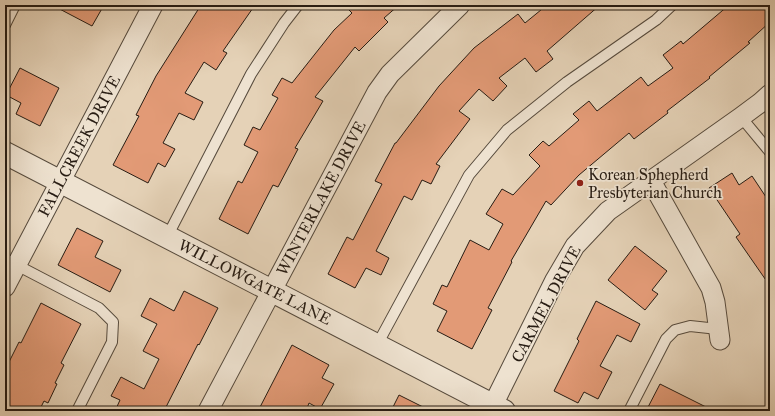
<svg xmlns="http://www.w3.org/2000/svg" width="775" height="416" font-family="'IM FELL Great Primer',serif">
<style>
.building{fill:#e29a76;stroke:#271c13}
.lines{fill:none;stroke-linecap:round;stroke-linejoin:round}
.service-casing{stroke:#564a3c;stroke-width:12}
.minor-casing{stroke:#564a3c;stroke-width:21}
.tertiary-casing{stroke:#564a3c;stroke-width:24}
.service{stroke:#eee2d0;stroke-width:10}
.minor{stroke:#eee2d0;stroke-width:19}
.tertiary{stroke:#eee2d0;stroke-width:22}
.poi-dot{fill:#8f2418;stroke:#eee2d0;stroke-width:1.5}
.labels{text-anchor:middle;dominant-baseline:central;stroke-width:3.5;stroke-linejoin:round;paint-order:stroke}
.street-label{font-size:16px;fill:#271c13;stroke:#eee2d0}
.poi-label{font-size:16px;fill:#271c13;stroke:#eee2d0;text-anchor:start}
</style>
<rect width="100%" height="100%" fill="#e5d2b7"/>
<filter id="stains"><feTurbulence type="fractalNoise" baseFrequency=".005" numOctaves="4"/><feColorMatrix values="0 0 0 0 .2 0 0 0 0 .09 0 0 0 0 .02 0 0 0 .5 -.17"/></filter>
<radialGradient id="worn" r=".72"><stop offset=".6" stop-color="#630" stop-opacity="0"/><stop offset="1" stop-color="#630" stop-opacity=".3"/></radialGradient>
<path class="building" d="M 52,5 L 104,5 L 92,26 Z
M 201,5 L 255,5 L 223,51 L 227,53 L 216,70 L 204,62 L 185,93 L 203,102 L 194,120 L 179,113 L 163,143 L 175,149 L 165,167 L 158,163 L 148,183 L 113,165 L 139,116 L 136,115 L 156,76 Z
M 344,5 L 399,5 L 384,18 L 388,22 L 359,51 L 355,47 L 315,97 L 323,101 L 295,148 L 298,149 L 278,187 L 273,185 L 248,234 L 219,219 L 238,181 L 242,183 L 258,152 L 244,145 L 253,127 L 260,130 L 278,98 L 272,95 L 282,78 L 292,83 L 334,30 L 352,13 Z
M 547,5 L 600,5 L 547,51 L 553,59 L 536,72 L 525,58 L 499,78 L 507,86 L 493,101 L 479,89 L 459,111 L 470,119 L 436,164 L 440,166 L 431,184 L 422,180 L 412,200 L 404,196 L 376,251 L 389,258 L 381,275 L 366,268 L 355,288 L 328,274 L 347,237 L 353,240 L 382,184 L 375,181 L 395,143 L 396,143 L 439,86 L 474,48 L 518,14 L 525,23 Z
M 729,5 L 770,5 L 770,22 L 748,42 L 750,43 L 709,77 L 710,78 L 667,111 L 668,113 L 634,139 L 629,133 L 579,175 L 551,205 L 546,201 L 511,261 L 512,262 L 488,308 L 492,310 L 472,349 L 437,331 L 447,311 L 433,304 L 442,285 L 447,287 L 470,240 L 489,250 L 503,224 L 486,214 L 502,189 L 513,195 L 540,166 L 529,155 L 543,141 L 549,146 L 579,120 L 573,114 L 589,101 L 597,111 L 641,77 L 648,86 L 673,68 L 663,55 L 681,41 L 683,44 Z
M 20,68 L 59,88 L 40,126 L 16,114 L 21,103 L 6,95 Z
M 732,173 L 739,185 L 752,176 L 770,203 L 770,286 L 736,237 L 740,234 L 709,188 Z
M 77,228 L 103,241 L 95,257 L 121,270 L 110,292 L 58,265 Z
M 635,246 L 667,271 L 652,290 L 658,294 L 645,310 L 608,280 Z
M 184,291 L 218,308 L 199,345 L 198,344 L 164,411 L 115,411 L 120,400 L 111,396 L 121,377 L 144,389 L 159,359 L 143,351 L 157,324 L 141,316 L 150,298 L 174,311 Z
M 596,301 L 640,324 L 631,342 L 617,335 L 600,366 L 612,372 L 598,399 L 584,392 L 578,403 L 554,391 L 579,341 L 577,339 Z
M 41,303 L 81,324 L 61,363 L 64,365 L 55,383 L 57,384 L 48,403 L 44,401 L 39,411 L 5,411 L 5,370 L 19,342 L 21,343 Z
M 292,345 L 329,365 L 322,378 L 334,384 L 320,409 L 309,403 L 306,411 L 258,411 Z
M 660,384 L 714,411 L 646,411 Z
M 399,395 L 431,411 L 391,411 Z"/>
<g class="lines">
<defs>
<path id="service" d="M 5,25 L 15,5
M 741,117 L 770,152
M 167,237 L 251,74 L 284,23 L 298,5
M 5,259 L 99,308 L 113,322 L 112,342 L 77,411
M 377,345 L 469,175 L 507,130 L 567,82 L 656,20 L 672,5
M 629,411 L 666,339 L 675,330 L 690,326 L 718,329"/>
<path id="minor" d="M 651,181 L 711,288 L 715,302 L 720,340
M 5,287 L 153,5
M 208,411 L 377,92 L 390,74 L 460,5
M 490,411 L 555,280 L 575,246 L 608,211 L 741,117 L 760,103 L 770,94"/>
<path id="tertiary" d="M 5,153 L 504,411"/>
</defs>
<use href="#service" class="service-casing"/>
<use href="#minor" class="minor-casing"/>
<use href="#tertiary" class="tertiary-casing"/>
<use href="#service" class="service"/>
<use href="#minor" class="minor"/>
<use href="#tertiary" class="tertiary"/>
</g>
<circle class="poi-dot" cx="580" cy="183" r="4"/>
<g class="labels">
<g class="street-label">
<text transform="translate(79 146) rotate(-62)">FALLCREEK DRIVE</text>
<text transform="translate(321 198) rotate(-62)">WINTERLAKE DRIVE</text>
<text transform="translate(255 282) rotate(27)">WILLOWGATE LANE</text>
<text transform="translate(546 304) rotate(-62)">CARMEL DRIVE</text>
</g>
<g class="poi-label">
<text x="588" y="174">Korean Sphepherd<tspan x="588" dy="18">Presbyterian Church</tspan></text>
</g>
</g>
<rect width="775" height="416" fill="none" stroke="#e5d2b7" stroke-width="20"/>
<rect x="6" y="6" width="763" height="404" fill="none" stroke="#271c13" stroke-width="2"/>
<rect x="10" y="10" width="755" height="396" fill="none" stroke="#271c13"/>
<rect width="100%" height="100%" filter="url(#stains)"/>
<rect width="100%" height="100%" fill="url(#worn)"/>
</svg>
